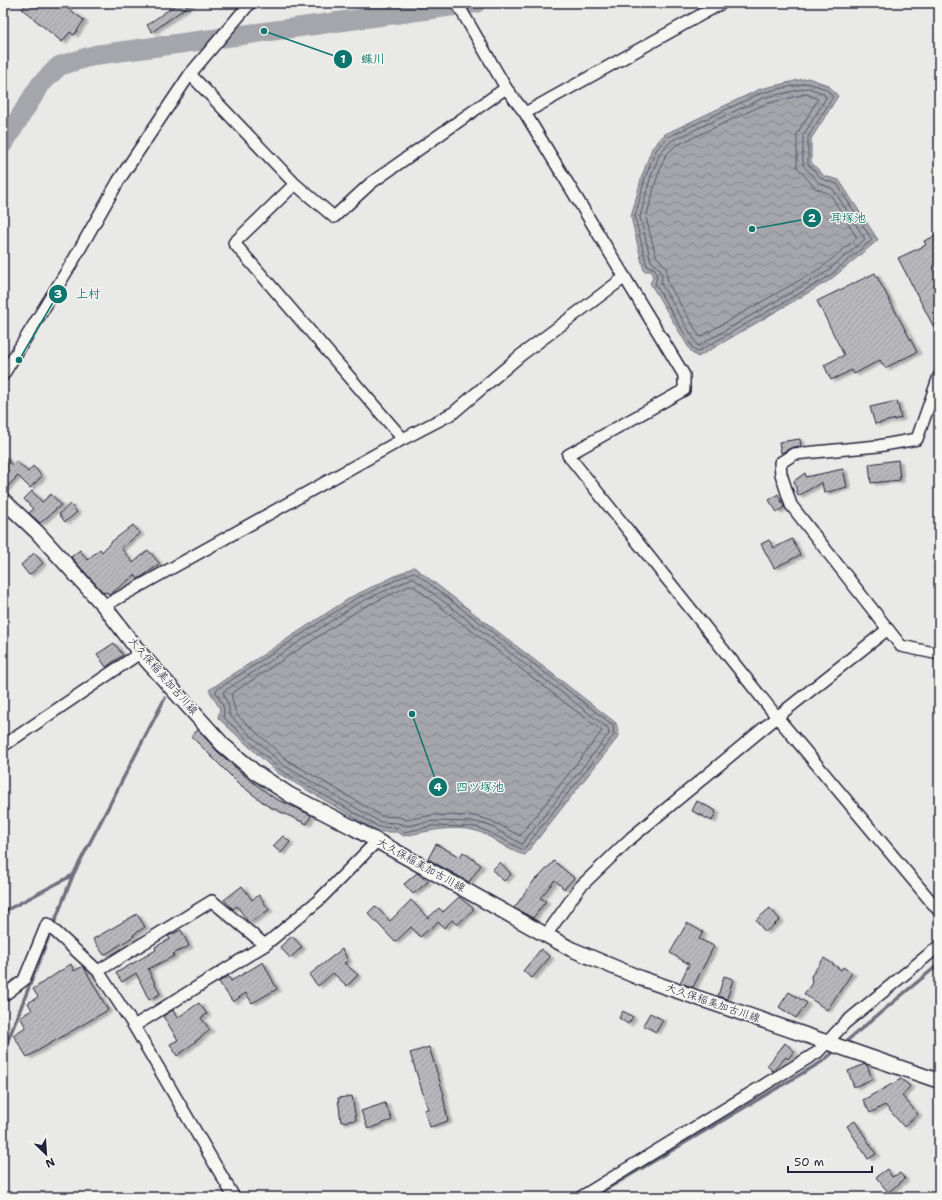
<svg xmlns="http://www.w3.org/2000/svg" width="942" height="1200" font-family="'Shantell Sans','Klee One',sans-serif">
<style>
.water{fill:url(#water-waves);stroke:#71717f}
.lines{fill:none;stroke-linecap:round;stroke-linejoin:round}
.shore{stroke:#565668;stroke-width:1}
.stream{stroke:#71717f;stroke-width:3.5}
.river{stroke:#a5a5ac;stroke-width:20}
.building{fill:url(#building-hatch);stroke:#22223b;filter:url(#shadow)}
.minor-casing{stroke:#22223b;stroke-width:14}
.major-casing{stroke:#22223b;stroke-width:17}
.minor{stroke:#f6f6f2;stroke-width:11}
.major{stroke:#f6f6f2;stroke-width:14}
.labels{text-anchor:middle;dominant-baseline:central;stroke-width:3;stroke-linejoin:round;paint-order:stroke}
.street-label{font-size:11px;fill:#22223b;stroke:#f6f6f2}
.leader{fill:none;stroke:#0f766e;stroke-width:1.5}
.callout-dot{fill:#0f766e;stroke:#f6f6f2;stroke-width:1.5}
.mark-label{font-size:12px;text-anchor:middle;font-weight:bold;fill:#fff}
.callout-label{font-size:12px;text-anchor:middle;font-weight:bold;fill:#0f766e;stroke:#f6f6f2;stroke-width:3;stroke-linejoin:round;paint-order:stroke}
</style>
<defs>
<pattern id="water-waves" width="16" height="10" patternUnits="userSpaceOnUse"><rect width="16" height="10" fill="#a5a5ac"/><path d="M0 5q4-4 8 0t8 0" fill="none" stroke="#86868d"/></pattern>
<pattern id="building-hatch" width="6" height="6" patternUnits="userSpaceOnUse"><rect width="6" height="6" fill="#b8b8bc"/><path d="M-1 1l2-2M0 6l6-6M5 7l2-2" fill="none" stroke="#9e9ea2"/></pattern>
<filter id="shadow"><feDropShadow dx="4" dy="2" stdDeviation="1" flood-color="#0004"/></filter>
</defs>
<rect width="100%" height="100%" fill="#e9e9e7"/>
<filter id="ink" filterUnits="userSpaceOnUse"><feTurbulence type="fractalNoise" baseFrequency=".025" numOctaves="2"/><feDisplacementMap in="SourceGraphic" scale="8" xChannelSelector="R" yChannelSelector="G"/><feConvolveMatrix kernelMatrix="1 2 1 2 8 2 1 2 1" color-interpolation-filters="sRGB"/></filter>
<g filter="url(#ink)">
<path class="water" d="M 808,78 L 828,85 L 838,96 L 811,139 L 811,162 L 824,176 L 839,180 L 878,240 L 830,280 L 698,357 L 692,353 L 650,283 L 653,278 L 651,271 L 644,271 L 631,217 L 642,176 L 652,148 L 665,134 L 760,89 Z
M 414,567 L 616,723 L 619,736 L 525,855 C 511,852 499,842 486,835 C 462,822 429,831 404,836 L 397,832 L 379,832 L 278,773 L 218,718 L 220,709 L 209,690 L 353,596 Z"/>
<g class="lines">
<path class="shore" d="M 808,83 L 826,89 L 833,97 L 808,137 L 808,164 L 822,179 L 837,184 L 872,240 L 828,277 L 697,352 L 694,350 L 655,284 L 657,277 L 655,269 L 647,266 L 635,217 L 645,178 L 656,150 L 668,137 L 761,93 Z
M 808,88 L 823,93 L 826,98 L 803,136 L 803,165 L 819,183 L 833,189 L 865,239 L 825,273 L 698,346 L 661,284 L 662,277 L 660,269 L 651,261 L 640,217 L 650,179 L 660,153 L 671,141 L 763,98 Z
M 807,94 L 818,99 L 797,134 L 797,167 L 815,188 L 830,194 L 857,238 L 821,268 L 700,337 L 668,283 L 666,267 L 656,256 L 646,218 L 656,181 L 665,156 L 675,146 L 765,104 Z
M 414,572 L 613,725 L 614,735 L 523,850 L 487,831 L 475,827 L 433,826 L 405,832 L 398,828 L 379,827 L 280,770 L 223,717 L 224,708 L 216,692 L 216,690 L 355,599 Z
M 413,578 L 608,728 L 609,734 L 522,844 L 490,826 L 476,822 L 433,821 L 406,826 L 398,823 L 380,822 L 283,765 L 229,715 L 229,707 L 223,692 L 357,604 Z
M 412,585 L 602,731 L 520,836 L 492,821 L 476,816 L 432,815 L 407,820 L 399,817 L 382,816 L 287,760 L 236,714 L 231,694 L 360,609 Z"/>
<path class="stream" d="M 3,8 L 9,3
M 3,912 L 73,875
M 843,1044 L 939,964
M 3,1053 L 73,875 L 165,698
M 593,1197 L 823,1061 L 837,1049"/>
<path class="river" d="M 3,144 L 40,85 L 59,66 L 95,55 L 476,3"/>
</g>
<path class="building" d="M 28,3 L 60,3 L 84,20 L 74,35 L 70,32 L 62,42 L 22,9 Z
M 178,3 L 192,3 L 152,32 L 147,25 Z
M 935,236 L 939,244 L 939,337 L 898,258 L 926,245 L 924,241 Z
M 875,273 L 917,352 L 885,368 L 880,360 L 854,374 L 852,370 L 831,380 L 824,365 L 844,355 L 817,301 Z
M 897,401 L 901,418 L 875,424 L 870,407 Z
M 800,439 L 801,446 L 793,447 L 781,453 L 779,442 Z
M 3,455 L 12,465 L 16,461 L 28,472 L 33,466 L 42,476 L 30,488 L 18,476 L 3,491 Z
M 898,460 L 900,480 L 871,483 L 869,464 Z
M 843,469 L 847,487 L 824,493 L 822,482 L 798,496 L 794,481 L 805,473 L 806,477 Z
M 32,491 L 42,502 L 51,494 L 61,505 L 40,523 L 29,513 L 33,509 L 24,499 Z
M 778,494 L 784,507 L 777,512 L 769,500 Z
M 70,504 L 77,512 L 65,522 L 59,514 Z
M 133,525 L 140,533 L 121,548 L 133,563 L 148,550 L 160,564 L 138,579 L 135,575 L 109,595 L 107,592 L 104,593 L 71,557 L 80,550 L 87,560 L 100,549 L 102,552 L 110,543 Z
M 792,539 L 800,555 L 774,568 L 761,544 L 769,540 L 774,548 Z
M 34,553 L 43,563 L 29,575 L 21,565 Z
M 114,643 L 123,655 L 106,667 L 97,654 Z
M 198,730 L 217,751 L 245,776 L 274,798 L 311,815 L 307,824 L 268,806 L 238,783 L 191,736 Z
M 697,801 L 716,811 L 712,821 L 692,811 Z
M 283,836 L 290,842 L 281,853 L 273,846 Z
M 436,844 L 460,857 L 463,852 L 481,865 L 469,882 L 428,859 Z
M 554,861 L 574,878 L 564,889 L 555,880 L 540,898 L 546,901 L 533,918 L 514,908 L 536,878 L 537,879 Z
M 500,862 L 511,874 L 504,881 L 492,870 Z
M 417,873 L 428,882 L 413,894 L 404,884 Z
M 242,886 L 252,900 L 259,895 L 269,910 L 249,923 L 237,906 L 233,909 L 224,900 Z
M 459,897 L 474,909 L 457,925 L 452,920 L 444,928 L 438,922 L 420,937 L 411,927 L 395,942 L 368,913 L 375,906 L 390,921 L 411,900 L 428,918 L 439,908 L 443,912 Z
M 770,908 L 780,920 L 765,932 L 756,920 Z
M 137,914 L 145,927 L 133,935 L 134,936 L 104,955 L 93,939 Z
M 687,923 L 703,932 L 699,939 L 714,946 L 693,987 L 680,983 L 689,964 L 670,953 Z
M 181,930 L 189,946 L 173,954 L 174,956 L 148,969 L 160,994 L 149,1000 L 136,973 L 122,982 L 116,973 L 156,950 L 155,947 L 170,939 L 168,936 Z
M 292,936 L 302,947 L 290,958 L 280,947 Z
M 342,949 L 348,961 L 344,963 L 358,975 L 347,986 L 333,973 L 318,986 L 309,975 Z
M 541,949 L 550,957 L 532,978 L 523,971 Z
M 824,958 L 841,970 L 843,967 L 852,973 L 827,1010 L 804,994 L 812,983 L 811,976 Z
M 263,962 L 277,989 L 252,1003 L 246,993 L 233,1002 L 219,982 L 228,976 L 231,981 Z
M 71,964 L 74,971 L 83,966 L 108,1010 L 27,1057 L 13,1035 L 26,1027 L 20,1017 L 32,1010 L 28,1003 L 38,997 L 33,989 Z
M 724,976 L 733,979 L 727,999 L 718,996 Z
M 789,992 L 807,1003 L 796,1018 L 779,1007 Z
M 199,1003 L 207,1014 L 201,1018 L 210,1030 L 177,1056 L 170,1044 L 178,1040 L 163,1016 L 173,1010 L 177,1018 Z
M 623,1011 L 633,1017 L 628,1024 L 619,1018 Z
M 650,1013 L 663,1020 L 656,1032 L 643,1025 Z
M 785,1043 L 794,1051 L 788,1059 L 786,1057 L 773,1071 L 767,1066 Z
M 429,1047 L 444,1095 L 443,1096 L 448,1121 L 430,1127 L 424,1110 L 428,1109 L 410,1053 Z
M 865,1064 L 867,1065 L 872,1079 L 854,1087 L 848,1071 Z
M 901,1079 L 910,1086 L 902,1096 L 918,1114 L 904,1127 L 885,1105 L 870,1113 L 863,1100 Z
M 352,1096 L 356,1120 L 341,1122 L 338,1098 Z
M 385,1103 L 392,1120 L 368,1129 L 361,1111 Z
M 855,1121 L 876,1154 L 868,1159 L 847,1126 Z
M 887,1169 L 892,1177 L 900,1173 L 905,1179 L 888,1192 L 876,1177 Z"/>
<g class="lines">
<defs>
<path id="minor" d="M 457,3 L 506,88 L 525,113 L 684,375 L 684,390 L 568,455 L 777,717 L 939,911
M 190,74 L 295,184 L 334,217 L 371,183 L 506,88
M 525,113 L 722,3
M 295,184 L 234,243 L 403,439
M 3,375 L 73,261 L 119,180 L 190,74 L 250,3
M 939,376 L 917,439 L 878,446 L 794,454 L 780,463 L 781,474 L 791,505 L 901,646 L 939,654
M 104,606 L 403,439 L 453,413 L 521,355 L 625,277
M 3,746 L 140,653
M 546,935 L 580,887 L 631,838 L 777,717 L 888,629
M 98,971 L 212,901 L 265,945
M 3,996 L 24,980 L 47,924 L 98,971 L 134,1026 L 234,1197
M 134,1026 L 265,945 L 319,900 L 377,841
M 581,1197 L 818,1052 L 845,1023 L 939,946"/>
<path id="major" d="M 3,500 L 37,532 L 104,606 L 140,653 L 223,745 L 255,772 L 290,795 L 352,827 L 571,949 L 640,978 L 939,1081"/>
</defs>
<use href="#minor" class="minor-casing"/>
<use href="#major" class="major-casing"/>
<use href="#minor" class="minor"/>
<use href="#major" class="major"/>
</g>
</g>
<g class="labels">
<g class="street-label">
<text transform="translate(163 676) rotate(49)">大久保稲美加古川線</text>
<text transform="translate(421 865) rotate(29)">大久保稲美加古川線</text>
<text transform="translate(713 1003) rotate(19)">大久保稲美加古川線</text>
</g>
</g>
<path class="leader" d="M264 31L343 59M752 229L812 218M19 360L58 294M412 714L438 787"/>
<g class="callout-dot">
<circle cx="264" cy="31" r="4"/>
<circle cx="752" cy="229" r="4"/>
<circle cx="19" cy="360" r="4"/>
<circle cx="412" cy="714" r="4"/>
<circle cx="343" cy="59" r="10"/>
<circle cx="812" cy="218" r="10"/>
<circle cx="58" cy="294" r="10"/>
<circle cx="438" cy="787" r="10"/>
</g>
<g class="mark-label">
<text x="343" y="63">1</text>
<text x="812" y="222">2</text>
<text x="58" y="298">3</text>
<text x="438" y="791">4</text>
</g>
<g class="callout-label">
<text x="373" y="63">蝶川</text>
<text x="848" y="222">耳塚池</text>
<text x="88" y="298">上村</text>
<text x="480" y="791">四ツ塚池</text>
</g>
<rect width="942" height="1200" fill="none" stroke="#f6f6f2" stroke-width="16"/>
<rect x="8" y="8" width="926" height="1184" fill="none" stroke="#22223b" stroke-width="1.5" filter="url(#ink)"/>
<g transform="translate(46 1154) rotate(155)" stroke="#f6f6f2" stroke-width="3" paint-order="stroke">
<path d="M0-3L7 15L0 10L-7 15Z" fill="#22223b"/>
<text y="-6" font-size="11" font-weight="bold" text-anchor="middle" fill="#22223b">N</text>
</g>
<path d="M788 1166v6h84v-6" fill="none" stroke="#22223b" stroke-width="2"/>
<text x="794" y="1166" font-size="12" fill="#22223b" stroke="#f6f6f2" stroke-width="3" paint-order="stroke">50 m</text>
</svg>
